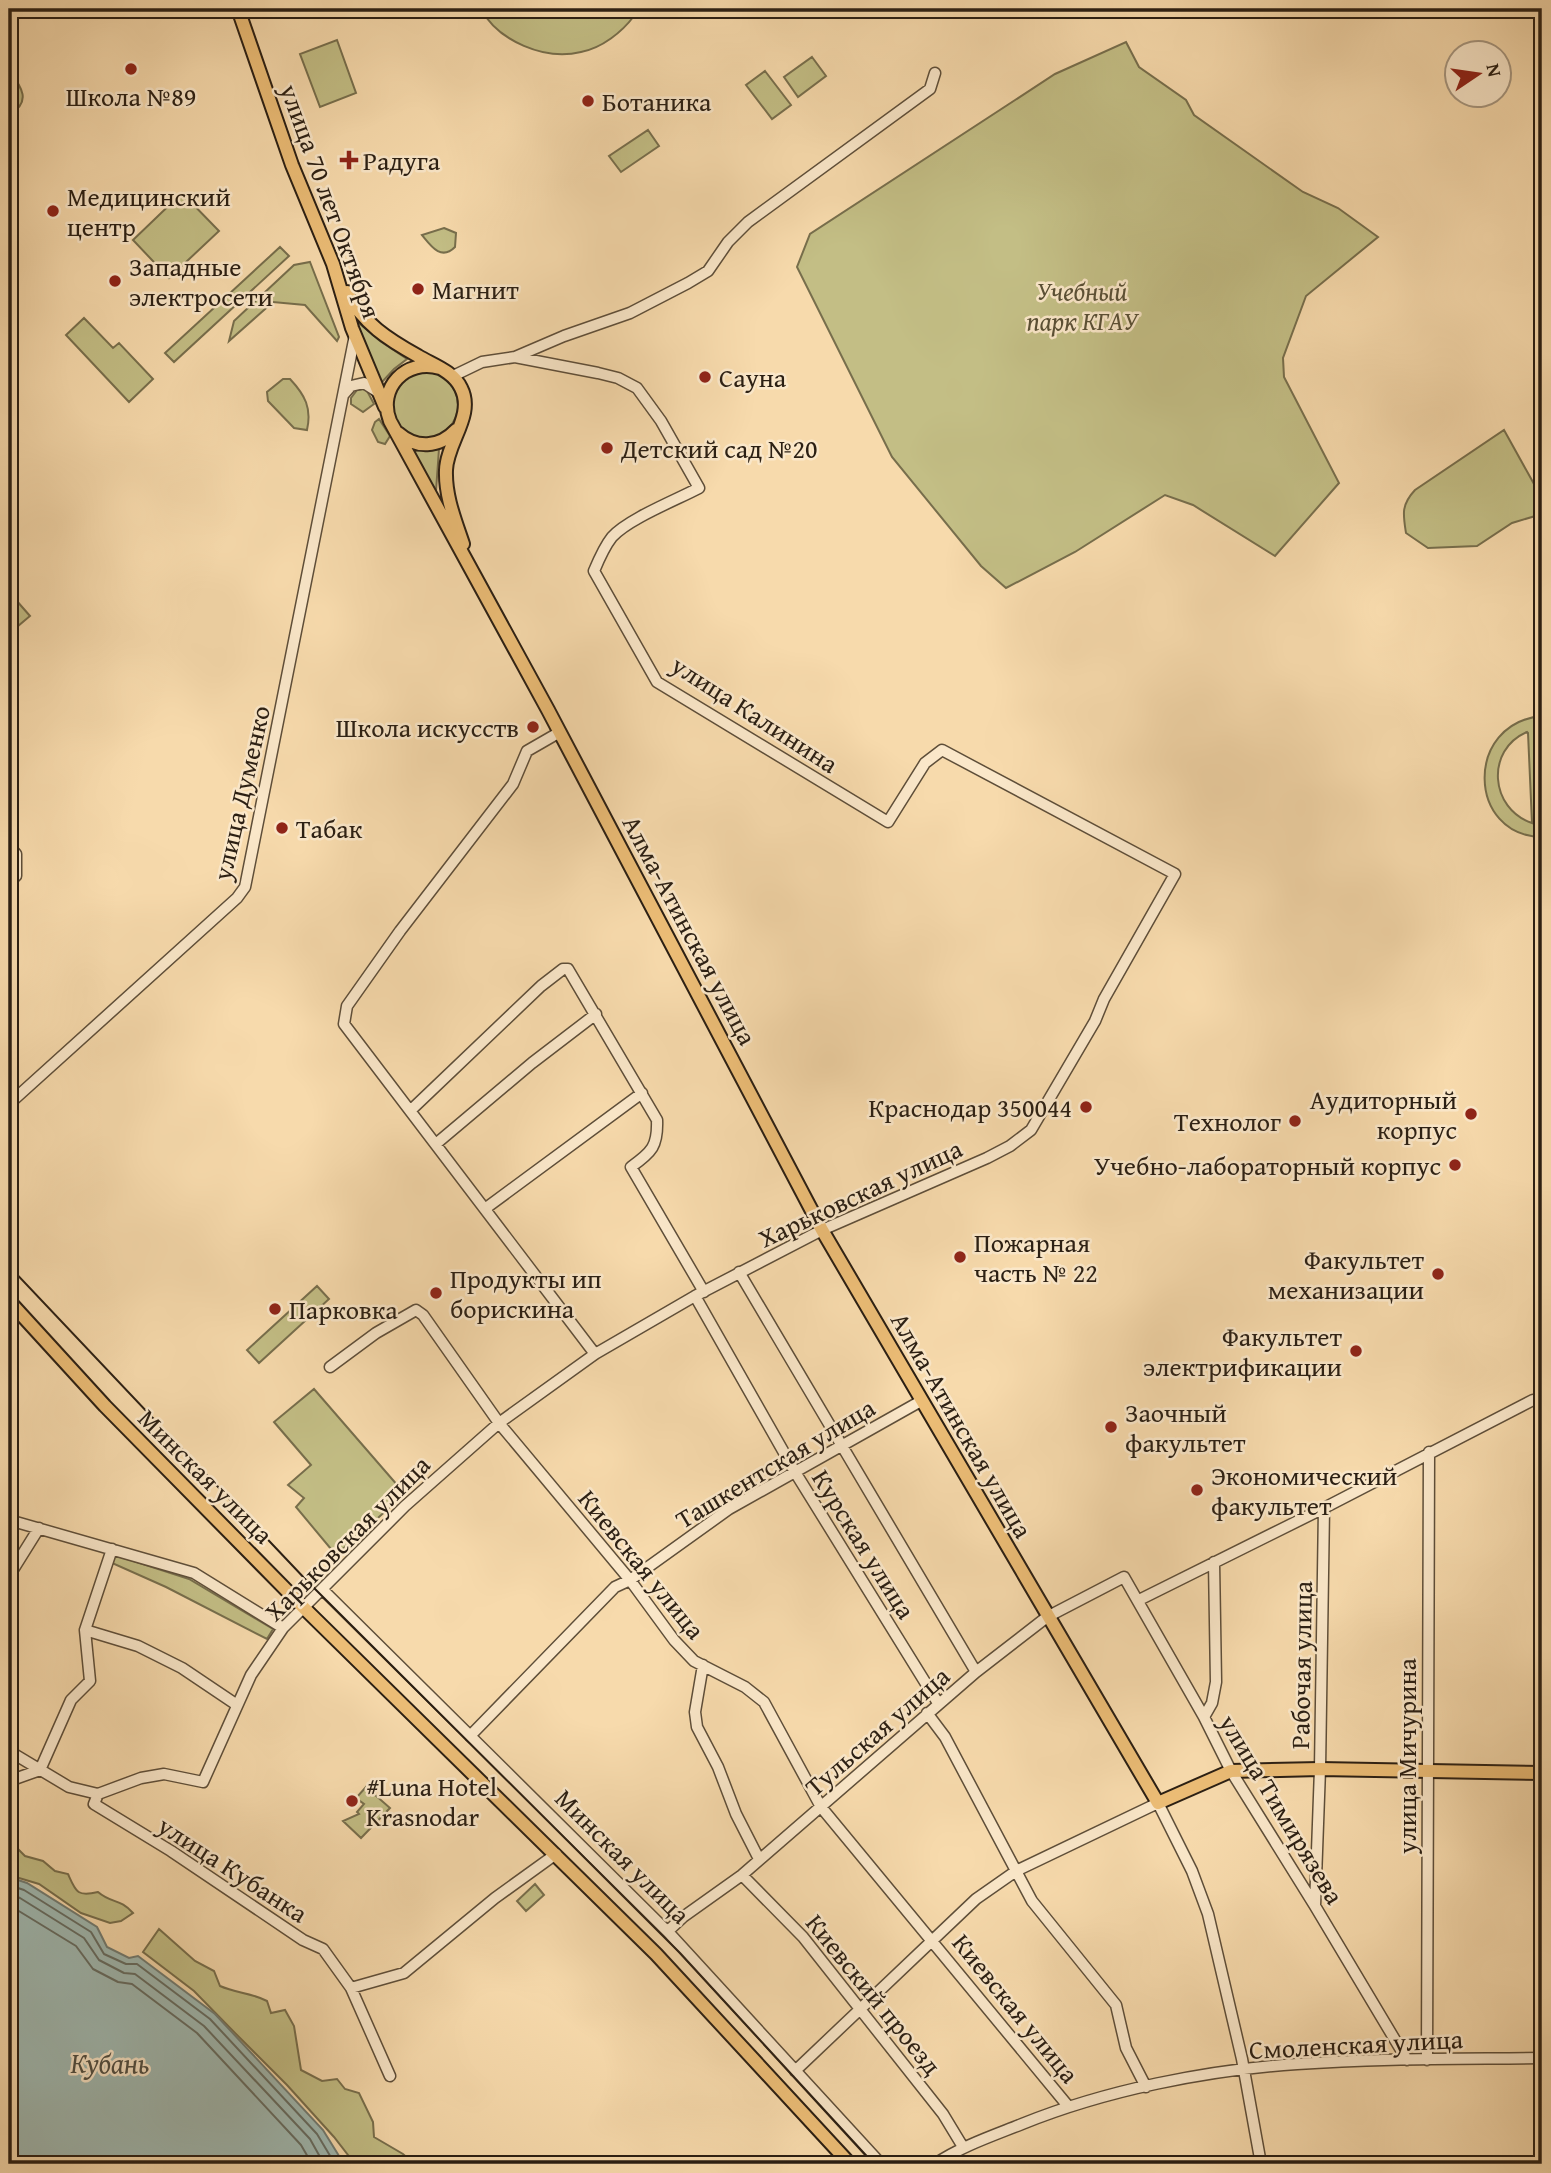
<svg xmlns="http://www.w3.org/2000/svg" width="1551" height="2173" font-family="'Gentium Book Plus',serif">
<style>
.green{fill:#c3be85;stroke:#776e4c;stroke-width:2;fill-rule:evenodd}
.water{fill:#9fb9b2;stroke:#717b72;stroke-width:2}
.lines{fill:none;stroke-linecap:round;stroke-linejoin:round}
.shore{stroke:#656c62;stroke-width:2}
.minor-casing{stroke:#5e4e39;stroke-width:13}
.major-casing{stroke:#2b1f13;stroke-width:16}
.minor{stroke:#fae7c9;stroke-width:10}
.major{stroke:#ecbd76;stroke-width:12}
.tram{stroke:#2b1f13;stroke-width:2}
.poi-dot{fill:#8f2418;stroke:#fae7c9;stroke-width:2.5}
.labels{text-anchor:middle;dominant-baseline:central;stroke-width:5;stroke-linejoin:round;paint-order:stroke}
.poi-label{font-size:26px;fill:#2b1f13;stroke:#fae7c9;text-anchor:start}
.street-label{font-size:26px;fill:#2b1f13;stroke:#fae7c9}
.park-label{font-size:26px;font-style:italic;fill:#594f35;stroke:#fae7c9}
.water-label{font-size:28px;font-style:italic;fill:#4e4d43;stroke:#fae7c9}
</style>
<rect width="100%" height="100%" fill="#f7daac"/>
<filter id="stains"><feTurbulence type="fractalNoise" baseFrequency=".00286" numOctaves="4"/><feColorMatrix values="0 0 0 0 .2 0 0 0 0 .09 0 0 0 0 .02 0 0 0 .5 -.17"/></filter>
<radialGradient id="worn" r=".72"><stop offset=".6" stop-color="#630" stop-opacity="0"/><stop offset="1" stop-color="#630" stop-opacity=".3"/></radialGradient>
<path class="green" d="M 481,9 L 542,9 C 555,15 562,11 575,9 C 591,5 612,9 629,9 L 634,16 C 622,32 602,48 581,52 C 545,61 498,41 481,9 Z
M 337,40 L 356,93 L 320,107 L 300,54 Z
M 1126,42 L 1139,67 L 1186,100 L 1194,115 L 1303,192 L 1338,208 L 1378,237 L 1306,296 L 1283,358 L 1284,377 L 1339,483 L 1275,556 L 1193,505 L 1165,495 L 1075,552 L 1006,588 L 981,566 L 892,457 L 797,267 L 810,234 L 1055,74 Z
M 812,57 L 826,76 L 798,97 L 784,77 Z
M 9,71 C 22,87 32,102 9,115 Z
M 765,71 L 791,105 L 772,119 L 746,85 Z
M 648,130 L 659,146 L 621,172 L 609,156 Z
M 182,193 L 219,231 L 169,278 L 133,240 Z
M 444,228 L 456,233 L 455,247 C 441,261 431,246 422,235 Z
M 280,247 L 289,256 L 174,362 L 165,353 Z
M 310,262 L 339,337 L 337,341 L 305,305 L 273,302 L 229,341 L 234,321 L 294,265 Z
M 84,318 L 113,348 L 119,343 L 153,379 L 129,402 L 66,335 Z
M 360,324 L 380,341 L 407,359 L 394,369 L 383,381 L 379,381 L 358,325 Z
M392 405a33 33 0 1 1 66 0a33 33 0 1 1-66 0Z
M 283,379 L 290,379 C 305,395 312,408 307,430 L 294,428 L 268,401 L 267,392 Z
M 366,389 L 374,404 L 363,412 L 351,404 L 351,398 L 357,390 Z
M 379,419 L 390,436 L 385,444 L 378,442 L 372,430 L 375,422 Z
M 1504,430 L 1534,484 L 1542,514 L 1512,523 L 1477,546 L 1428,548 L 1406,533 C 1403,514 1401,505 1415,490 Z
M 439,449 L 436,491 L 434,493 L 415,455 L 415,451 Z
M 9,592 L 30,616 L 18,626 L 9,616 Z
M 1542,716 L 1542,823 L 1539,824 L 1542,824 L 1542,837 C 1467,836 1464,723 1542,716 ZM 1527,732 L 1528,733 L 1532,823 C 1490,809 1485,750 1527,732 Z
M 317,1286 L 329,1299 L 259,1363 L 247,1350 Z
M 314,1389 L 405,1494 L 336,1555 L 296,1507 L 304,1498 L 288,1485 L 311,1465 L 274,1422 Z
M 115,1555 L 189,1579 L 273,1629 L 267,1639 L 166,1587 L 112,1563 Z
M 366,1787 L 390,1808 L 361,1838 L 343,1821 L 359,1814 L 357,1812 L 364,1804 L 356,1798 Z
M 12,1843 L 25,1856 L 43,1861 L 55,1871 L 68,1874 C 76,1892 77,1897 98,1892 C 112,1904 120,1898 133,1913 L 121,1921 L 110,1923 L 81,1913 L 39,1884 L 9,1875 L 9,1853 L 11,1852 Z
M 535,1884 L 544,1895 L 526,1911 L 517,1901 Z
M 159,1929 L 195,1961 L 214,1971 L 220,1986 C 236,1993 252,1993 267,2001 L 271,2013 L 285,2010 L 294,2026 L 301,2070 L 322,2081 L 337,2079 L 345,2089 L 359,2093 L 373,2122 L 374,2137 L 403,2154 L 414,2164 L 355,2164 L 334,2137 L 287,2085 L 235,2033 L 194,1991 L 143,1952 Z"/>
<path class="water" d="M 9,1877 L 27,1883 L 97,1927 L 107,1947 L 129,1958 L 138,1956 L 215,2014 L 323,2130 L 344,2164 L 9,2164 Z"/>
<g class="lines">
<path class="shore" d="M 9,1885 L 24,1890 L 91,1932 L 104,1954 L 126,1964 L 137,1964 L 210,2019 L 317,2134 L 335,2164
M 9,1894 L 20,1898 L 84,1938 L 99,1960 L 124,1973 L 135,1974 L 204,2026 L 310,2139 L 324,2164
M 9,1905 L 76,1946 L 93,1969 L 118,1982 L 132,1984 L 197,2033 L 301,2145 L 312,2164"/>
<defs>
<path id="minor" d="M 453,376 L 482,362 L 515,357 L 564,336 L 630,313 L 688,283 L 708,271 L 728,242 L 748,222 L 930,89 L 935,73
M 344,394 L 351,386 L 364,383 L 378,392
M 560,732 L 527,751 L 513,784 L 400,931 L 347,1006 L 344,1024 L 595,1354
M 9,846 L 16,854 L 16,876 L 9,881
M 9,1104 L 237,898 L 245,887 L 355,335
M 411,1110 L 541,986 L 563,969 L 568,969 L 657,1120 C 658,1146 652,1152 631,1167 L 704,1292
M 437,1143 L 532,1063 L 596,1014
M 486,1208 L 642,1093
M 739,1272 L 976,1672
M 695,1296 L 795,1472 L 938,1703
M 330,1367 L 376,1333 L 416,1310 L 423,1315 L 499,1423 L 630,1580 L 674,1640 L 694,1661 L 745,1687 L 764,1702 L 821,1807 L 1068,2106
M 9,1520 L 194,1573 L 283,1628
M 9,1576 L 39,1528
M 323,1590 L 670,1934 L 881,2164
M 1139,1600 L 1324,1508 L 1533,1400
M 85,1630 L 138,1646 L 182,1668 L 237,1705
M 703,1665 L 695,1712 L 697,1727 L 718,1767 L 736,1814 L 759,1859
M 927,1713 L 945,1737 L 1032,1901 L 1116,2005 L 1126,2048 L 1146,2087
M 1204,1717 L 1212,1703 L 1216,1682 L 1214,1562
M 470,1736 L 615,1587 L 630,1580 L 729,1509 L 921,1401
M 9,1751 L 69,1787 L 98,1794 L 94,1804 L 171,1851 L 303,1940 L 323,1949 L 351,1988 L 390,2076
M 9,1781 L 40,1770 L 71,1700 L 90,1681 L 85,1630 L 112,1549
M 98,1794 L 141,1778 L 164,1774 L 203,1782 L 251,1675 L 283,1628 L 405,1506 L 499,1423 L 595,1354 L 695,1296 L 822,1230 L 987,1158 L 1010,1146 L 1031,1130 L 1095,1021 L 1104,999 L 1175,874 L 942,750 L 925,763 L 888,822 L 657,682 L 594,571 C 599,559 604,547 612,537 C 628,519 676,500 699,488 L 661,421 L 637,388 L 618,378 L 598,373 L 515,357
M 742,1875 L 803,1937 L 943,2114 L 963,2147
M 1315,1906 L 1320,1769 L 1324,1508
M 668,1931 L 683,1917 L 742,1875 L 976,1672 L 1047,1617 L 1124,1577 L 1204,1717 L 1231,1771 L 1315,1906 L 1407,2060
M 351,1988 L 404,1973 L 495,1898 L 556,1854
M 1427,2060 L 1429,1452
M 795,2071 L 976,1899 L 1016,1871 L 1158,1803 L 1192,1871 L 1208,1914 L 1242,2059 L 1261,2164
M 935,2164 C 962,2146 992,2136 1022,2124 C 1106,2090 1207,2070 1297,2064 C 1378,2058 1461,2059 1542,2058"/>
<path id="major" d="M 238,9 L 292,165 L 333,264 L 352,328 L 385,407
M 347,292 C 362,323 389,340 418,356 C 433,365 453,371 461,388 C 475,415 447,442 446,470 C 445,496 455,520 463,544
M 440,368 C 406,358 377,388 390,421 L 548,710 L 822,1230 L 1158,1803 L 1231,1771 L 1320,1769 L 1542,1773
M 398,433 C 416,449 439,448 456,430
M 9,1301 L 105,1406 L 304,1608 L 656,1954 L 850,2164"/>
</defs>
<use href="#minor" class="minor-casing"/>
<use href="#major" class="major-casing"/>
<use href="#minor" class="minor"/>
<use href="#major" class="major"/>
<path class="tram" d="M 9,1266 L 308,1582 L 680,1953 L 874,2164"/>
</g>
<g class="poi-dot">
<circle cx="131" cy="69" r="7"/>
<circle cx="588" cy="101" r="7"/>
<path d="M345.5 149.5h7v7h7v7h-7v7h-7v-7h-7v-7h7z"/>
<circle cx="53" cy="211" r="7"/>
<circle cx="115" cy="281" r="7"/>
<circle cx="418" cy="289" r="7"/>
<circle cx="705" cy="377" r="7"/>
<circle cx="607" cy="448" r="7"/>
<circle cx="533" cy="727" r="7"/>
<circle cx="282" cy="828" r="7"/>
<circle cx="1086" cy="1107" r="7"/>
<circle cx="1471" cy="1114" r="7"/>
<circle cx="1295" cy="1121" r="7"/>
<circle cx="1455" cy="1165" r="7"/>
<circle cx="960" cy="1257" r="7"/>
<circle cx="1438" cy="1274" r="7"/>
<circle cx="436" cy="1293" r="7"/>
<circle cx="275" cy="1309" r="7"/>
<circle cx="1356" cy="1351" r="7"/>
<circle cx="1111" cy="1427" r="7"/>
<circle cx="1197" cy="1490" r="7"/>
<circle cx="352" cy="1801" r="7"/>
</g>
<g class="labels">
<g class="poi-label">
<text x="131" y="96" text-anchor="middle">Школа №89</text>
<text x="602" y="101">Ботаника</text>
<text x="363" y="160">Радуга</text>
<text x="67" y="196">Медицинский<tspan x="67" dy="30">центр</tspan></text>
<text x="129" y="266">Западные<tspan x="129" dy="30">электросети</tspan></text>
<text x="432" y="289">Магнит</text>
<text x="719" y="377">Сауна</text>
<text x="621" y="448">Детский сад №20</text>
<text x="519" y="727" text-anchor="end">Школа искусств</text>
<text x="296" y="828">Табак</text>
<text x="1457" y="1099" text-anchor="end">Аудиторный<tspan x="1457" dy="30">корпус</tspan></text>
<text x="1072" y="1107" text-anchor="end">Краснодар 350044</text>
<text x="1281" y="1121" text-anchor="end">Технолог</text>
<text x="1441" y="1165" text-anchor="end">Учебно-лабораторный корпус</text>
<text x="974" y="1242">Пожарная<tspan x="974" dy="30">часть № 22</tspan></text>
<text x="1424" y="1259" text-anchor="end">Факультет<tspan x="1424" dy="30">механизации</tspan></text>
<text x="450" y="1278">Продукты ип<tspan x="450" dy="30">борискина</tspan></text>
<text x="289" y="1309">Парковка</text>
<text x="1342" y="1336" text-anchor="end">Факультет<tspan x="1342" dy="30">электрификации</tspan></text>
<text x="1125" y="1412">Заочный<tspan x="1125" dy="30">факультет</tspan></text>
<text x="1211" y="1475">Экономический<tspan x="1211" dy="30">факультет</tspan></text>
<text x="366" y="1786">#Luna Hotel<tspan x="366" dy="30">Krasnodar</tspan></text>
</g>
<g class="street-label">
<text transform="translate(331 201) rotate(70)">улица 70 лет Октября</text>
<text transform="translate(755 714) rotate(33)">улица Калинина</text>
<text transform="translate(241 793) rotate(-77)">улица Думенко</text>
<text transform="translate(690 930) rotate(62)">Алма-Атинская улица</text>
<text transform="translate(860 1193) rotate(-25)">Харьковская улица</text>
<text transform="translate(962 1425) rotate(60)">Алма-Атинская улица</text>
<text transform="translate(775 1463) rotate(-31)">Ташкентская улица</text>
<text transform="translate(206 1476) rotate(45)">Минская улица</text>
<text transform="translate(347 1538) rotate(-45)">Харьковская улица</text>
<text transform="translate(864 1544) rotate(58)">Курская улица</text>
<text transform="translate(642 1564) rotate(51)">Киевская улица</text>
<text transform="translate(1301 1665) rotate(-89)">Рабочая улица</text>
<text transform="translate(877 1731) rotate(-41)">Тульская улица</text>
<text transform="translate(1406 1756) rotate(-90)">улица Мичурина</text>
<text transform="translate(1282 1809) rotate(59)">улица Тимирязева</text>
<text transform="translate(623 1856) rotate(45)">Минская улица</text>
<text transform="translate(233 1869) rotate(33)">улица Кубанка</text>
<text transform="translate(874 1994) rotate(51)">Киевский проезд</text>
<text transform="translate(1016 2008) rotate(51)">Киевская улица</text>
<text transform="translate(1356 2044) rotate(-3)">Смоленская улица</text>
</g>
<g class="park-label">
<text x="1082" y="290">Учебный<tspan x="1082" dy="30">парк КГАУ</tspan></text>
</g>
<g class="water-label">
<text x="110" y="2062">Кубань</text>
</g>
</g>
<rect width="1551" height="2173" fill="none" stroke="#f7daac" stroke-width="35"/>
<rect x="10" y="10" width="1530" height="2152" fill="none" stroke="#2b1f13" stroke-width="3.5"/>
<rect x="18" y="18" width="1516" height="2138" fill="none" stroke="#2b1f13" stroke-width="2"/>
<g transform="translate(1478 74) rotate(77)"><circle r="33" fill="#fae7c9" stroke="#a79780" stroke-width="2"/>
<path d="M0-5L12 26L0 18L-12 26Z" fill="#8f2418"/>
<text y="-10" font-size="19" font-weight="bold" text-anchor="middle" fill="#2b1f13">N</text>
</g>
<rect width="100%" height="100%" filter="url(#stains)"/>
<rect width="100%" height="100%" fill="url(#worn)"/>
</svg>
